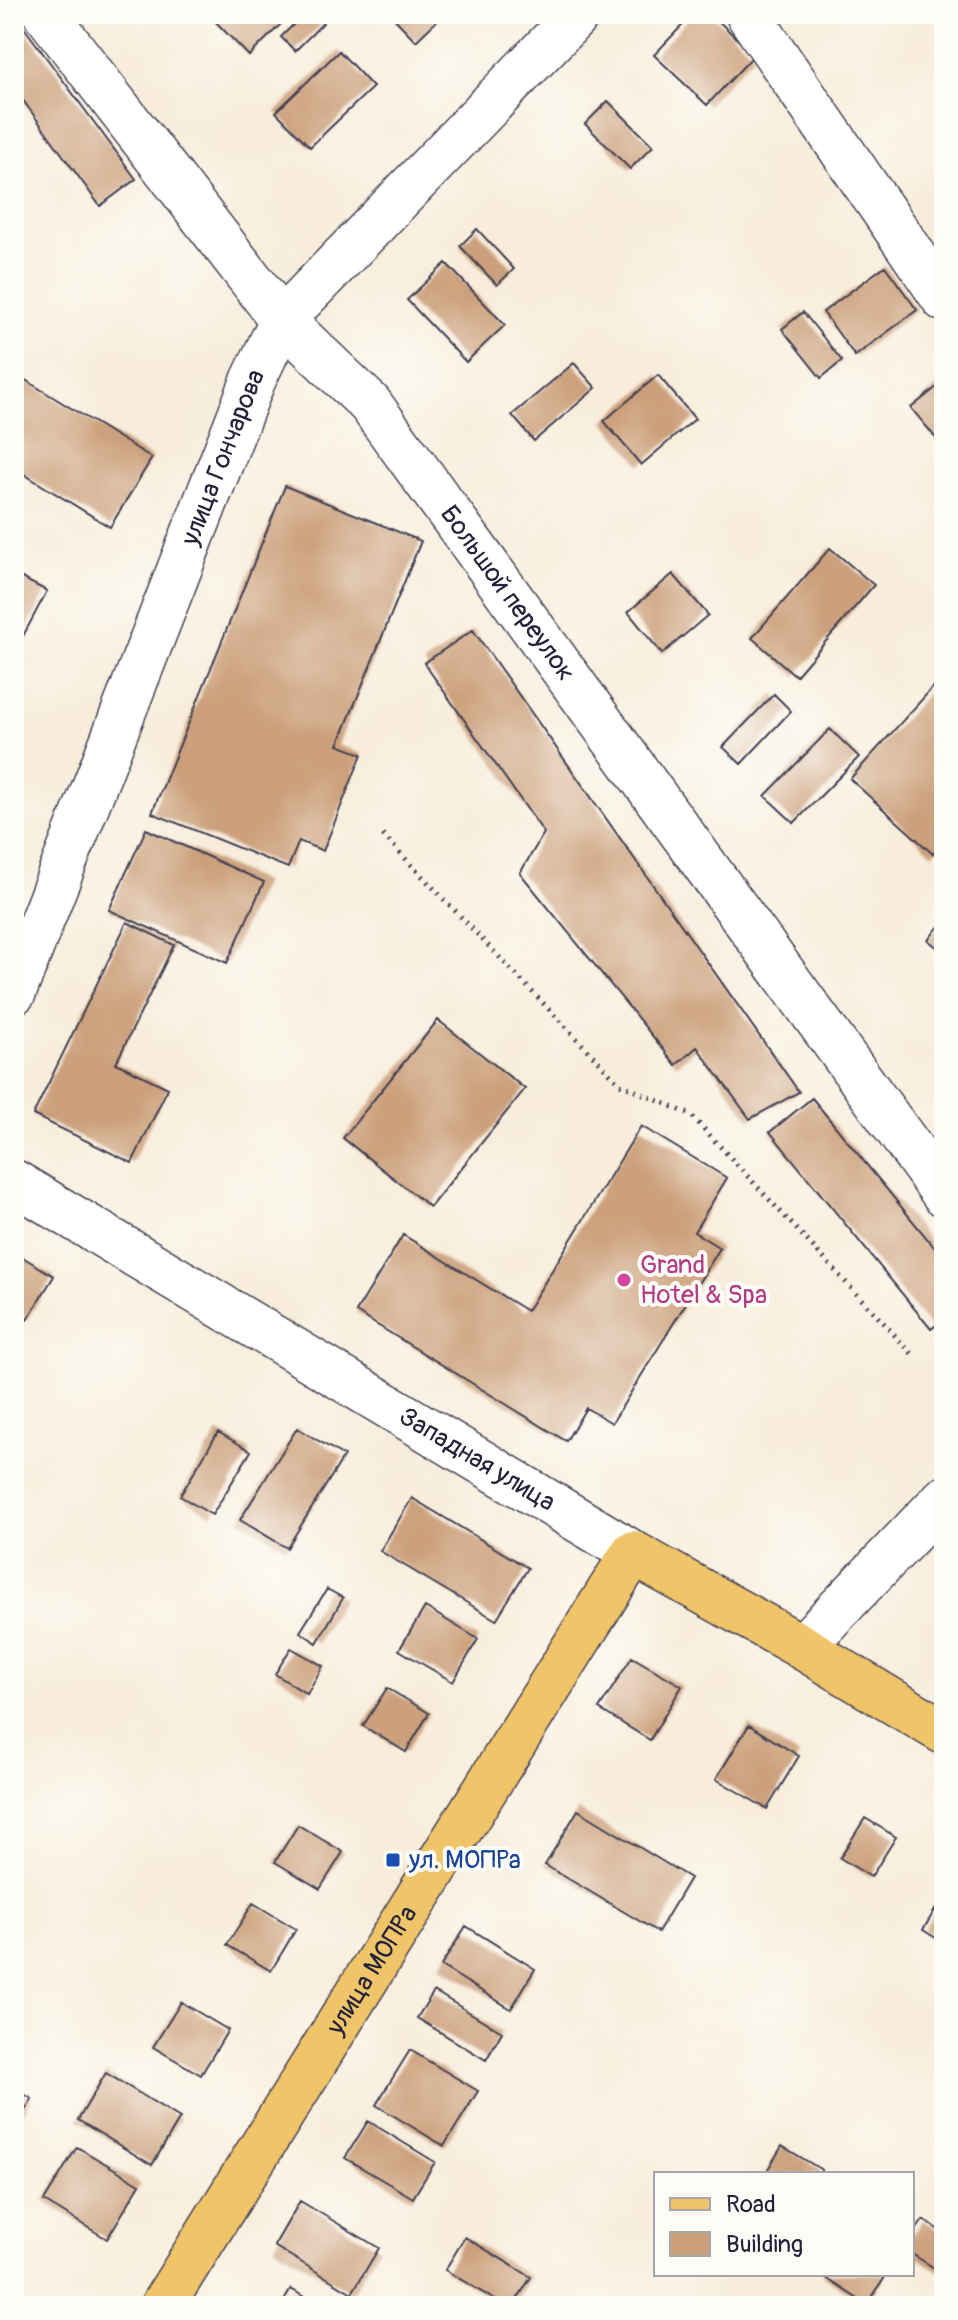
<svg xmlns="http://www.w3.org/2000/svg" width="958" height="2320" font-family="Pangolin,sans-serif">
<style>
.building{fill:#cca07b}
.lines{fill:none;stroke-linecap:round;stroke-linejoin:round}
.minor-casing{stroke:#424053;stroke-width:47}
.major-casing{stroke:#424053;stroke-width:47}
.path{stroke:#424053;stroke-width:5;stroke-dasharray:2 6;stroke-linecap:butt}
.minor{stroke:#fff;stroke-width:44}
.major{stroke:#f0c469;stroke-width:44}
.hotel-dot{fill:#d1479c;stroke:#fdfcf7;stroke-width:3}
.transit-dot{fill:#1a4fb4;stroke:#fdfcf7;stroke-width:3}
.labels{text-anchor:middle;dominant-baseline:central;stroke-width:8;stroke-linejoin:round;paint-order:stroke}
.street-label{font-size:26px;fill:#22223b;stroke:#fdfcf7}
.hotel-label{font-size:26px;fill:#b23c85;stroke:#fdfcf7;text-anchor:start}
.transit-label{font-size:26px;fill:#164399;stroke:#fdfcf7;text-anchor:start}
</style>
<rect width="100%" height="100%" fill="#fdfcf7"/>
<filter id="ink" filterUnits="userSpaceOnUse"><feTurbulence type="fractalNoise" baseFrequency=".0125" numOctaves="2"/><feDisplacementMap in="SourceGraphic" scale="16" xChannelSelector="R" yChannelSelector="G"/><feConvolveMatrix kernelMatrix="1 2 1 2 8 2 1 2 1" color-interpolation-filters="sRGB"/></filter>
<filter id="wash" filterUnits="userSpaceOnUse"><feTurbulence type="fractalNoise" baseFrequency=".006" numOctaves="4" result="noise"/><feDisplacementMap in="SourceGraphic" scale="32" xChannelSelector="R" yChannelSelector="G"/><feGaussianBlur stdDeviation="1.8" result="paint"/><feColorMatrix in="noise" values="0 0 0 0 0 0 0 0 0 0 0 0 0 0 0 0 0 1.4 0 .05"/><feComposite in="paint" operator="in"/></filter>
<g filter="url(#wash)">
<rect width="100%" height="100%" fill="#f8eddb"/>
<g id="blocks">
<path class="building" d="M 14,14 L 136,179 L 100,206 L 14,88 Z
M 212,14 L 291,14 L 249,56 L 210,16 Z
M 304,14 L 314,14 L 323,23 L 295,51 L 281,37 Z
M 390,14 L 444,14 L 416,41 Z
M 693,14 L 711,14 L 754,55 L 707,105 L 654,55 Z
M 339,51 L 373,87 L 310,147 L 276,112 Z
M 608,101 L 653,146 L 630,169 L 585,124 Z
M 477,229 L 514,269 L 497,285 L 460,246 Z
M 446,263 L 505,325 L 466,362 L 407,300 Z
M 885,266 L 917,310 L 855,356 L 823,312 Z
M 803,312 L 842,361 L 821,378 L 782,329 Z
M 574,363 L 596,388 L 534,441 L 512,415 Z
M 14,373 L 152,458 L 110,527 L 14,468 Z
M 658,375 L 695,419 L 641,465 L 604,421 Z
M 944,381 L 944,448 L 911,408 Z
M 285,486 L 421,541 L 338,745 L 362,754 L 323,851 L 299,841 L 288,868 L 152,813 Z
M 830,548 L 874,585 L 796,676 L 752,638 Z
M 14,574 L 47,591 L 14,653 Z
M 673,574 L 708,615 L 662,654 L 628,612 Z
M 473,630 L 799,1092 L 750,1119 L 697,1047 L 676,1065 L 520,873 L 544,833 L 424,663 Z
M 944,675 L 944,841 L 933,854 L 850,779 Z
M 774,694 L 791,711 L 741,764 L 723,747 Z
M 830,729 L 859,757 L 794,823 L 765,796 Z
M 146,829 L 264,882 L 227,963 L 109,910 Z
M 944,920 L 944,953 L 928,940 Z
M 127,922 L 174,945 L 116,1063 L 168,1088 L 132,1163 L 33,1115 Z
M 438,1020 L 525,1089 L 430,1207 L 343,1138 Z
M 812,1098 L 944,1259 L 944,1319 L 931,1329 L 770,1132 Z
M 641,1126 L 727,1178 L 694,1232 L 720,1248 L 612,1423 L 586,1408 L 566,1441 L 356,1312 L 403,1235 L 527,1311 Z
M 14,1252 L 54,1276 L 27,1320 L 14,1313 Z
M 297,1428 L 344,1456 L 287,1548 L 240,1520 Z
M 218,1432 L 251,1451 L 212,1515 L 180,1496 Z
M 412,1498 L 528,1568 L 496,1620 L 380,1551 Z
M 327,1589 L 343,1598 L 317,1643 L 300,1632 Z
M 425,1607 L 478,1639 L 453,1682 L 399,1650 Z
M 291,1648 L 323,1666 L 307,1694 L 275,1674 Z
M 632,1657 L 682,1686 L 650,1740 L 599,1709 Z
M 387,1688 L 429,1713 L 406,1752 L 363,1726 Z
M 749,1725 L 799,1756 L 767,1809 L 716,1779 Z
M 578,1810 L 690,1878 L 658,1932 L 545,1865 Z
M 865,1818 L 896,1837 L 871,1877 L 840,1858 Z
M 298,1825 L 343,1852 L 320,1889 L 275,1862 Z
M 944,1895 L 944,1943 L 923,1930 Z
M 253,1903 L 296,1929 L 271,1971 L 227,1945 Z
M 466,1926 L 535,1969 L 511,2009 L 441,1966 Z
M 434,1991 L 502,2032 L 486,2060 L 417,2018 Z
M 181,2002 L 228,2030 L 201,2075 L 153,2047 Z
M 410,2050 L 478,2091 L 444,2146 L 376,2105 Z
M 106,2073 L 180,2118 L 152,2165 L 78,2120 Z
M 14,2088 L 32,2099 L 14,2128 Z
M 368,2121 L 435,2162 L 413,2198 L 345,2158 Z
M 782,2146 L 822,2170 L 819,2174 L 765,2174 Z
M 77,2147 L 140,2184 L 107,2239 L 44,2201 Z
M 300,2201 L 379,2248 L 352,2293 L 274,2246 Z
M 923,2220 L 944,2233 L 944,2274 L 912,2254 L 912,2236 Z
M 465,2237 L 531,2277 L 513,2306 L 505,2306 L 445,2270 Z
M 820,2274 L 887,2274 L 867,2305 Z
M 291,2289 L 319,2306 L 281,2306 Z"/>
</g>
</g>
<g filter="url(#ink)">
<use href="#blocks" fill-opacity="0" stroke="#424053" stroke-width="2"/>
<g class="lines">
<defs>
<g id="minor">
<path id="s1" d="M 46,14 L 282,320 L 370,404 L 944,1194"/>
<path d="M 748,14 L 944,299"/>
<path id="s2" d="M 14,992 L 253,381 L 282,320 L 578,14"/>
<path id="s3" d="M 14,1182 L 633,1553"/>
<path d="M 802,1647 L 944,1499"/>
</g>
<g id="major">
<path id="s4" d="M 162,2306 L 633,1553 L 802,1647 L 944,1732"/>
</g>
</defs>
<use href="#minor" class="minor-casing"/>
<use href="#major" class="major-casing"/>
<path class="path" d="M 383,835 L 620,1084 L 691,1115 L 914,1356"/>
<use href="#minor" class="minor"/>
<use href="#major" class="major"/>
</g>
</g>
<circle class="hotel-dot" cx="624" cy="1280" r="8"/>
<rect class="transit-dot" x="385" y="1852" width="16" height="16" rx="4"/>
<g class="labels">
<g class="street-label">
<text stroke="none"><textPath href="#s2" startOffset="574">улица Гончарова</textPath></text>
<text stroke="none"><textPath href="#s1" startOffset="742">Большой переулок</textPath></text>
<text stroke="none"><textPath href="#s3" startOffset="540">Западная улица</textPath></text>
<text stroke="none"><textPath href="#s4" startOffset="396">улица МОПРа</textPath></text>
</g>
<g class="hotel-label">
<text x="640" y="1265">Grand<tspan x="640" dy="30">Hotel &amp; Spa</tspan></text>
</g>
<g class="transit-label">
<text x="409" y="1860">ул. МОПРа</text>
</g>
</g>
<rect width="958" height="2320" fill="none" stroke="#fdfcf7" stroke-width="48"/>
<rect x="654" y="2172" width="260" height="104" fill="#fdfcf7" stroke="#a5a5ac" stroke-width="2"/>
<rect x="670" y="2198" width="40" height="12" fill="#f0c469" stroke="#a5a5ac" stroke-width="2"/>
<text x="726" y="2212" font-size="24" fill="#22223b">Road</text>
<rect x="670" y="2232" width="40" height="24" fill="#cca07b" stroke="#a5a5ac" stroke-width="2"/>
<text x="726" y="2252" font-size="24" fill="#22223b">Building</text>
</svg>
